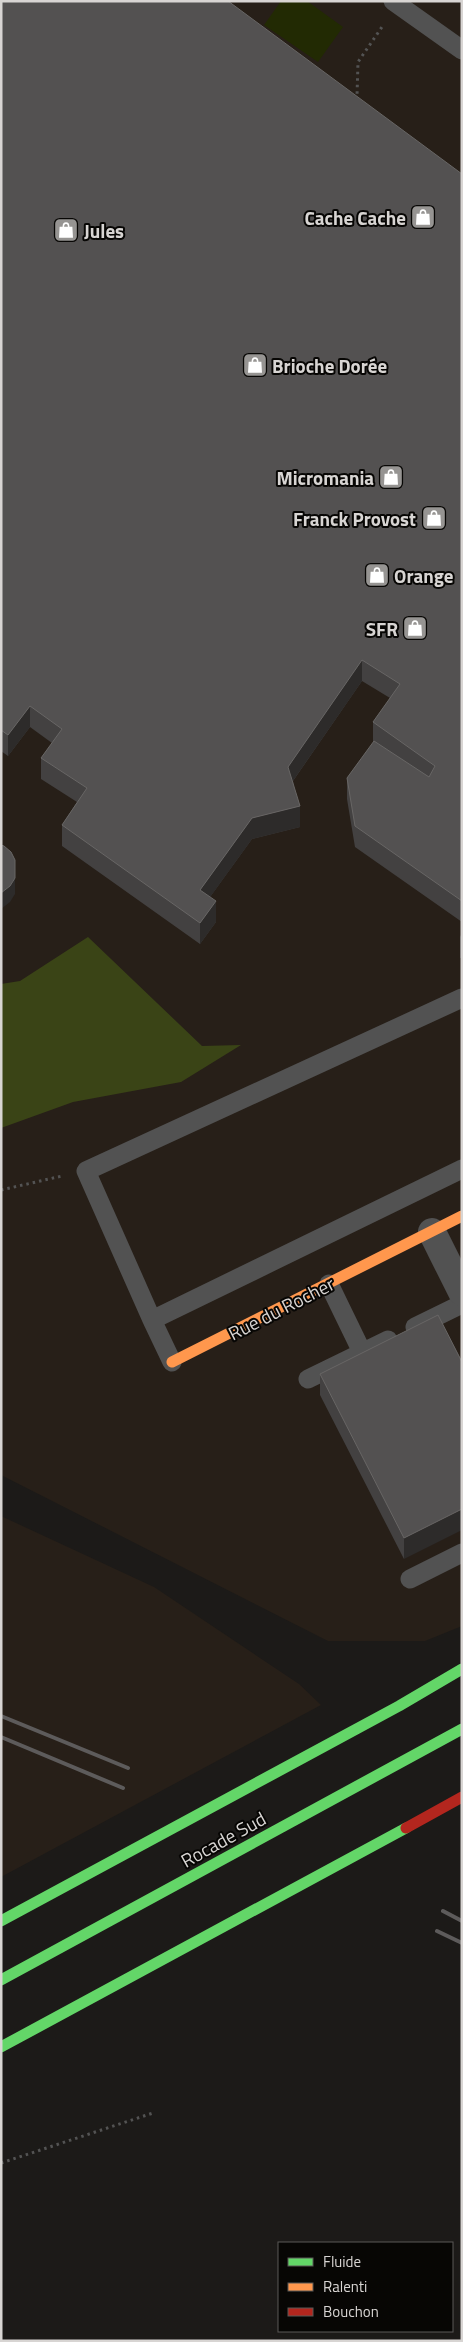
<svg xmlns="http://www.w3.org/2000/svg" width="463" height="2342" font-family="'Titillium Web',sans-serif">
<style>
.built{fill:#271f18}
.green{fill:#222a03}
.forest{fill:#3a4416}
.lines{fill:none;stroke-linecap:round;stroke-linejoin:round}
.path{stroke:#535353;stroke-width:3;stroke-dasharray:2.5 4;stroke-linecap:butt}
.lane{stroke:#525252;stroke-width:19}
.street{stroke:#525252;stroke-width:28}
.fast{stroke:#63d668;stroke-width:11}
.slow{stroke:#ff974d;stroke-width:11}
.jam{stroke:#b3261e;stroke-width:11}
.rail{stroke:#5d5b5b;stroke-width:4}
.wall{fill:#434141}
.shaded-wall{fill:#2d2b2a}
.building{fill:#535151;stroke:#686665}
.labels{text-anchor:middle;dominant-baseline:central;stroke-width:4;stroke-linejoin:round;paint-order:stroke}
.poi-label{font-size:19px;font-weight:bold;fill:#d8d5d3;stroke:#070604;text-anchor:end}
.street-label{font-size:19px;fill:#d8d5d3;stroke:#070604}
</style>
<rect width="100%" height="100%" fill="#1c1a18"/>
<path class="built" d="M 1,1 L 462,1 L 462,1626 L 425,1641 L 328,1641 L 1,1475 Z
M 1,1516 L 154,1587 L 299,1684 L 321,1705 L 1,1877 Z"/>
<path class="green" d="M 281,1 L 307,1 L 343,27 L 318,62 L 264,25 Z"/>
<path class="forest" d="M 88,937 L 202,1046 L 241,1045 L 181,1082 L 73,1102 L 1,1128 L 1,984 L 20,981 Z"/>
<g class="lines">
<path class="path" d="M 354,99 L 357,96 L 358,62 L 384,24
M 1,1190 L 62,1176
M 1,2163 L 153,2113"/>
<path class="lane" d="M 393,1 L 462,50
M 462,998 L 86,1171 L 152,1320 L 462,1169
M 329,1284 L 362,1352
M 152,1320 L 172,1362
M 415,1327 L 462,1304
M 308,1379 L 388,1340
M 410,1579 L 462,1553"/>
<path class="street" d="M 432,1232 L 462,1292"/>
<path class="fast" d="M 1,1921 L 399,1706 L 462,1669
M 1,1980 L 462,1729
M 1,2047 L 406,1828"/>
<path class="slow" d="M 172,1362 L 462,1216"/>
<path class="jam" d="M 406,1828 L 462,1797"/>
<path class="rail" d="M 1,1716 L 128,1768
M 1,1737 L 123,1788
M 443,1911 L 462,1921
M 437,1931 L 462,1943"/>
</g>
<path class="wall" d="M 1,1 L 462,174 L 462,922 L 355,847 L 347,799 L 347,778 L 373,743 L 373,722 L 390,698 L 362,681 L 293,781 L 300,827 L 252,839 L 210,897 L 216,922 L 200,944 L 62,846 L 62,825 L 77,802 L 41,779 L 41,758 L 52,743 L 30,727 L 8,756 L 1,751 Z
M 462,933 L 462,958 L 460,958 L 460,937 Z
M 462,1362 L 404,1559 L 320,1395 L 320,1374 Z"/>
<path class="shaded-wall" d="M 362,660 L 362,681 L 288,788 L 288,767 Z
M 30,706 L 30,727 L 8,756 L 8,735 Z
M 300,806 L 300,827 L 252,839 L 200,911 L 200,890 L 252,818 Z
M 15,878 L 15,894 L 10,902 L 1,909 L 1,893 Z
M 216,901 L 216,922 L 200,944 L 200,923 Z
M 462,1509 L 462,1530 L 404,1559 L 404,1538 Z"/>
<path class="building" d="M 1,1 L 228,1 L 462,174 L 462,901 L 355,826 L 347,778 L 374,741 L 429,777 L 435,766 L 373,722 L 400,684 L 362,660 L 288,767 L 300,806 L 252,818 L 200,890 L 216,901 L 200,923 L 62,825 L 87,788 L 41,758 L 62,729 L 30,706 L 8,735 L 1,730 Z
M 1,845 L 4,846 L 11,852 L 15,860 L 15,878 L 10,886 L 1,893 Z
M 438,1315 L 462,1362 L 462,1509 L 404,1538 L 320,1374 Z"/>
<defs>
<symbol id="shop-square" viewBox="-11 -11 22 22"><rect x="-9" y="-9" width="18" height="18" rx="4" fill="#969492" stroke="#070604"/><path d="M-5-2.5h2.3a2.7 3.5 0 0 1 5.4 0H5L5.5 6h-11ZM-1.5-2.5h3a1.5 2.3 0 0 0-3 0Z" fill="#fff"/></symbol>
</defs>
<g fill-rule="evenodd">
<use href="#shop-square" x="409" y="203" width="28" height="28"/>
<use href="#shop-square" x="52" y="216" width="28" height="28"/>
<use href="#shop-square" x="241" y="351" width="28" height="28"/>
<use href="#shop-square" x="377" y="463" width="28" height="28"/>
<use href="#shop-square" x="420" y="504" width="28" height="28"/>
<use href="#shop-square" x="363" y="561" width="28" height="28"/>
<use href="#shop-square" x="401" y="614" width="28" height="28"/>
</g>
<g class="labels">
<g class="poi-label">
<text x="406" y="217">Cache Cache</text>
<text x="84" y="230" text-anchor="start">Jules</text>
<text x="272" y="365" text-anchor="start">Brioche Dorée</text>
<text x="374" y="477">Micromania</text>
<text x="416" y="518">Franck Provost</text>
<text x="394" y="575" text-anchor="start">Orange</text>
<text x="398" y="628">SFR</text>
</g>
<g class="street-label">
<text transform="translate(281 1308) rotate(-27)">Rue du Rocher</text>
<text transform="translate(223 1839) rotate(-29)">Rocade Sud</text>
</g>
</g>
<rect width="463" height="2342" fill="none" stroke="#d8d5d3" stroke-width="5"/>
<rect x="278" y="2242" width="175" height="90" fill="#070604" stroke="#5b5957"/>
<rect x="288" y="2258" width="25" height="8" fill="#63d668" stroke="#5b5957"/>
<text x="323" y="2267" font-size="15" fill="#d8d5d3">Fluide</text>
<rect x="288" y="2283" width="25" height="8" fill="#ff974d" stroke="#5b5957"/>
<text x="323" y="2292" font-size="15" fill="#d8d5d3">Ralenti</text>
<rect x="288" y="2308" width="25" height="8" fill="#b3261e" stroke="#5b5957"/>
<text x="323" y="2317" font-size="15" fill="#d8d5d3">Bouchon</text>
</svg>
